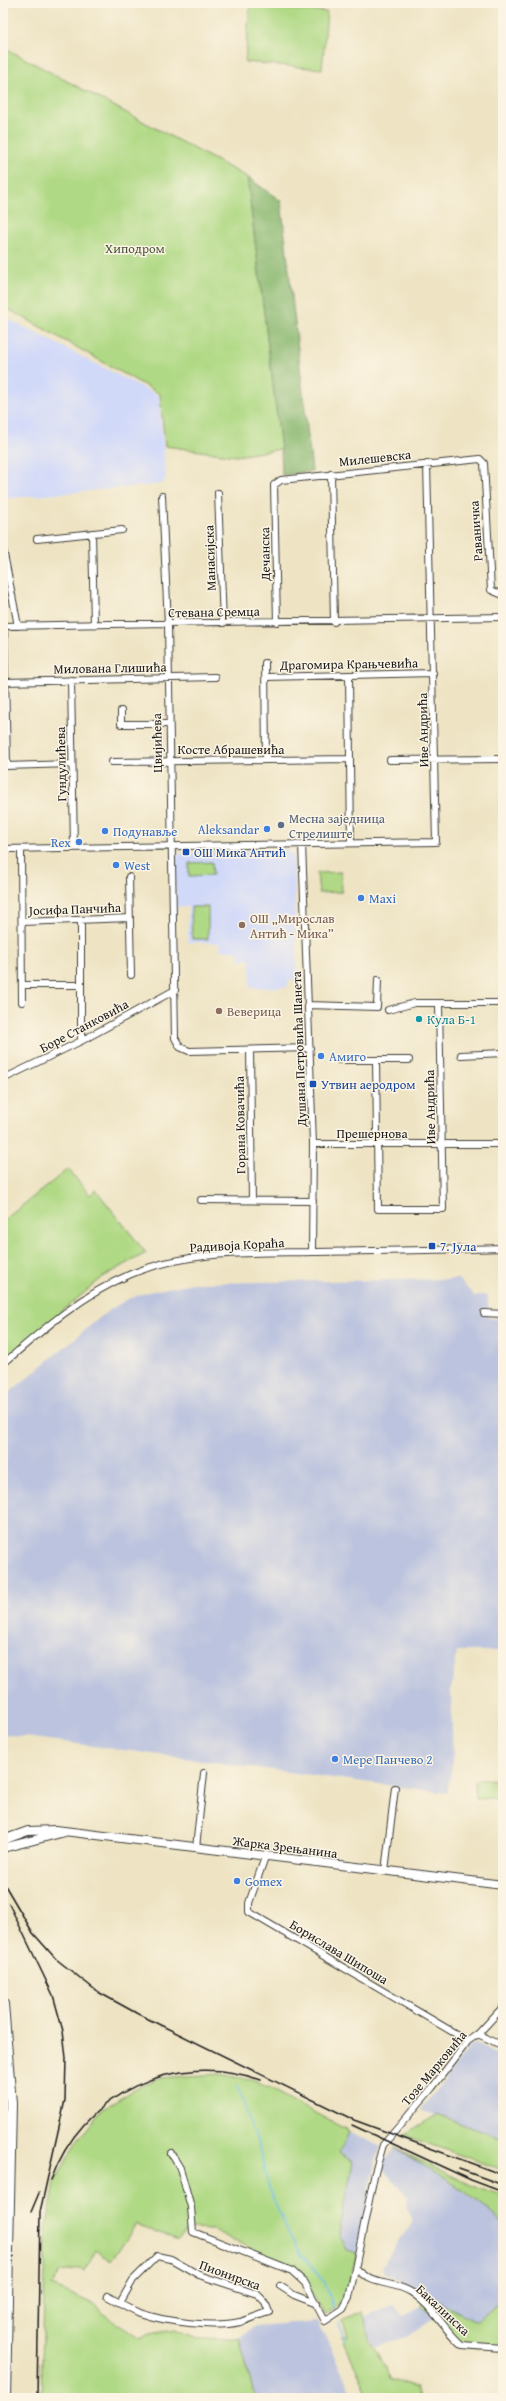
<svg xmlns="http://www.w3.org/2000/svg" width="506" height="2401" font-family="'Gentium Book Plus',serif">
<style>
.built{fill:#d1d9f9}
.industrial{fill:#bbc3de}
.green{fill:#b0d985;stroke:#667a50}
.forest{fill:#8cb972;stroke:#546a47}
.lines{fill:none;stroke-linecap:round;stroke-linejoin:round}
.stream{stroke:#70bfea;stroke-width:1.5}
.minor-casing{stroke:#3c3a35;stroke-width:8}
.tertiary-casing{stroke:#3c3a35;stroke-width:10}
.trunk-casing{stroke:#3c3a35;stroke-width:12}
.minor{stroke:#fff;stroke-width:6}
.tertiary{stroke:#fff;stroke-width:8}
.trunk{stroke:#fff;stroke-width:10}
.rail{stroke:#1c1c1c;stroke-width:1.5}
.service-dot{fill:#5c6f8a;stroke:#fcf5e5;stroke-width:1.5}
.shop-dot{fill:#3f7fe0;stroke:#fcf5e5;stroke-width:1.5}
.transit-dot{fill:#1a4fb4;stroke:#fcf5e5;stroke-width:1.5}
.education-dot{fill:#8d6e63;stroke:#fcf5e5;stroke-width:1.5}
.culture-dot{fill:#0f9aa8;stroke:#fcf5e5;stroke-width:1.5}
.labels{text-anchor:middle;dominant-baseline:central;stroke-width:3;stroke-linejoin:round;paint-order:stroke}
.park-label{font-size:13px;fill:#48553c;stroke:#fcf5e5}
.street-label{font-size:13px;fill:#1c1c1c;stroke:#fcf5e5}
.service-label{font-size:13px;fill:#4e5e75;stroke:#fcf5e5;text-anchor:start}
.shop-label{font-size:13px;fill:#366cbe;stroke:#fcf5e5;text-anchor:start}
.transit-label{font-size:13px;fill:#164399;stroke:#fcf5e5;text-anchor:start}
.education-label{font-size:13px;fill:#785e54;stroke:#fcf5e5;text-anchor:start}
.culture-label{font-size:13px;fill:#0d838f;stroke:#fcf5e5;text-anchor:start}
</style>
<rect width="100%" height="100%" fill="#fcf5e5"/>
<filter id="ink" filterUnits="userSpaceOnUse"><feTurbulence type="fractalNoise" baseFrequency=".025" numOctaves="2"/><feDisplacementMap in="SourceGraphic" scale="8" xChannelSelector="R" yChannelSelector="G"/><feConvolveMatrix kernelMatrix="1 2 1 2 8 2 1 2 1" color-interpolation-filters="sRGB"/></filter>
<filter id="wash" filterUnits="userSpaceOnUse"><feTurbulence type="fractalNoise" baseFrequency=".012" numOctaves="4" result="noise"/><feDisplacementMap in="SourceGraphic" scale="16" xChannelSelector="R" yChannelSelector="G"/><feGaussianBlur stdDeviation="0.9" result="paint"/><feColorMatrix in="noise" values="0 0 0 0 0 0 0 0 0 0 0 0 0 0 0 0 0 1.4 0 .05"/><feComposite in="paint" operator="in"/></filter>
<g filter="url(#wash)">
<rect width="100%" height="100%" fill="#eee4c4"/>
<path class="built" d="M 3,316 L 159,396 L 166,478 L 162,484 L 3,499 Z
M 287,849 L 293,855 L 297,980 L 288,980 L 288,987 L 250,988 L 250,959 L 239,960 L 239,951 L 220,950 L 220,943 L 188,942 L 188,907 L 176,907 L 174,859 L 181,853 Z"/>
<path class="industrial" d="M 458,1279 L 475,1296 L 488,1295 L 488,1318 L 503,1319 L 503,1651 L 457,1651 L 451,1690 L 453,1762 L 447,1793 L 3,1734 L 3,1398 L 108,1311 L 128,1299 L 148,1292 L 193,1283 Z
M 476,2044 L 503,2058 L 503,2139 L 421,2110 L 471,2045 Z
M 349,2131 L 381,2147 L 375,2162 L 357,2253 L 347,2250 L 339,2234 L 353,2162 L 339,2153 Z
M 394,2148 L 439,2174 L 490,2211 L 503,2223 L 503,2299 L 477,2320 L 473,2320 L 384,2273 L 382,2266 L 412,2222 L 406,2204 L 408,2196 L 381,2168 Z
M 394,2305 L 403,2316 L 421,2306 L 434,2318 L 407,2337 L 373,2347 L 364,2317 Z
M 318,2321 L 354,2398 L 255,2398 L 239,2338 L 255,2326 Z"/>
<path class="green" d="M 250,5 L 327,12 L 322,69 L 245,62 Z
M 3,47 L 247,177 L 281,449 L 236,456 L 165,446 L 160,394 L 3,306 Z
M 212,862 L 213,875 L 189,876 L 189,863 Z
M 341,872 L 342,892 L 319,893 L 317,873 Z
M 191,907 L 208,907 L 208,939 L 192,939 Z
M 68,1169 L 90,1195 L 96,1190 L 146,1253 L 103,1277 L 3,1361 L 3,1221 Z
M 503,1779 L 503,1798 L 475,1799 L 475,1780 Z
M 219,2074 L 255,2081 L 349,2131 L 339,2153 L 353,2162 L 339,2234 L 347,2250 L 357,2253 L 345,2298 L 325,2316 L 300,2273 L 213,2230 L 188,2229 L 178,2240 L 136,2224 L 111,2261 L 96,2250 L 85,2271 L 81,2269 L 61,2272 L 52,2286 L 96,2305 L 102,2313 L 140,2339 L 149,2334 L 174,2330 L 197,2339 L 239,2338 L 255,2398 L 41,2398 L 46,2231 L 55,2182 L 75,2144 L 102,2110 L 132,2091 L 158,2078 Z
M 437,2115 L 503,2139 L 503,2170 L 403,2135 Z
M 394,2148 L 473,2186 L 503,2197 L 503,2223 C 471,2192 432,2170 394,2148 Z
M 427,2296 L 474,2320 L 477,2320 L 503,2299 L 503,2353 L 496,2348 L 457,2346 L 445,2329 L 421,2306 Z
M 363,2312 L 370,2342 L 387,2368 L 390,2379 L 416,2388 L 419,2398 L 369,2398 L 342,2337 L 348,2337 L 343,2319 Z"/>
<path class="forest" d="M 247,177 L 281,201 L 312,471 L 282,475 L 281,449 Z"/>
<g class="lines">
<path class="stream" d="M 237,2086 L 257,2141 L 271,2195 L 289,2234 L 301,2254 L 325,2282 L 334,2311
M 339,2322 L 346,2341"/>
</g>
</g>
<g filter="url(#ink)">
<g class="lines">
<defs>
<path id="minor" d="M 331,474 L 334,622
M 218,493 L 223,623
M 162,496 L 168,624 L 175,1038 L 180,1047 L 189,1051 L 310,1048
M 92,533 L 94,625
M 37,539 L 122,530
M 3,549 L 18,626
M 277,622 L 274,485 L 281,480 L 480,459 L 484,463 L 491,590 L 503,595
M 3,626 L 503,617
M 4,626 L 7,766
M 265,663 L 266,759
M 349,675 L 351,843
M 266,677 L 433,673
M 71,680 L 74,848
M 5,682 L 215,677
M 121,711 L 121,724 L 168,724
M 390,760 L 503,759
M 112,762 L 350,759
M 5,766 L 72,764
M 302,844 L 313,1144 L 312,1252
M 3,849 L 436,842 L 427,464
M 21,849 L 22,1002
M 129,877 L 131,975
M 22,922 L 130,918
M 22,985 L 80,985
M 308,1005 L 377,1007 L 378,980
M 388,1010 L 415,1003 L 503,1003
M 81,1041 L 81,920
M 250,1050 L 252,1200
M 461,1055 L 503,1053
M 339,1060 L 409,1060
M 376,1060 L 378,1209 L 443,1209 L 439,1004
M 3,1079 L 81,1041 L 175,990
M 313,1144 L 503,1144
M 201,1200 L 313,1201
M 484,1313 L 503,1314
M 3,1364 C 42,1330 83,1294 131,1274 C 189,1250 251,1253 313,1252 C 376,1251 440,1250 503,1248
M 196,1848 L 204,1773
M 265,1857 L 249,1903 L 249,1912 L 468,2041
M 385,1871 L 395,1788
M 478,2034 L 503,2046
M 171,2153 L 180,2168 L 191,2207 L 193,2232 L 292,2271 L 305,2283 L 325,2321 L 343,2309 L 349,2298 L 374,2176 L 383,2145 L 432,2088 L 468,2041 L 478,2034 L 503,2007
M 356,2268 C 373,2287 390,2280 411,2292 C 432,2305 444,2330 462,2345 L 503,2348
M 280,2286 L 294,2295 L 317,2304
M 107,2296 C 118,2302 129,2308 140,2313 C 165,2322 214,2328 240,2322 C 250,2320 259,2314 269,2312 L 265,2302 L 257,2294 L 199,2275 L 171,2259 L 157,2256 L 133,2280 L 120,2303"/>
<path id="tertiary" d="M 3,1840 L 28,1831 L 56,1830 L 503,1885
M 3,1848 L 65,1832"/>
<path id="trunk" d="M 3,2004 L 11,2104 L 5,2398"/>
</defs>
<use href="#minor" class="minor-casing"/>
<use href="#tertiary" class="tertiary-casing"/>
<use href="#trunk" class="trunk-casing"/>
<use href="#minor" class="minor"/>
<use href="#tertiary" class="tertiary"/>
<use href="#trunk" class="trunk"/>
<path class="rail" d="M 3,1882 L 33,1933 L 56,1959 L 98,1992 L 138,2014 L 354,2120 L 503,2175
M 9,1904 L 53,1995 L 63,2031 L 66,2058 L 65,2100 L 40,2212 L 37,2398
M 352,2125 L 471,2180 L 503,2192
M 459,2169 L 503,2185
M 51,2180 C 82,2094 174,2049 261,2080
M 31,2212 L 39,2193"/>
</g>
</g>
<circle class="service-dot" cx="281" cy="825" r="4"/>
<g class="shop-dot">
<circle cx="267" cy="829" r="4"/>
<circle cx="105" cy="831" r="4"/>
<circle cx="79" cy="842" r="4"/>
<circle cx="116" cy="865" r="4"/>
<circle cx="361" cy="898" r="4"/>
<circle cx="321" cy="1056" r="4"/>
<circle cx="335" cy="1759" r="4"/>
<circle cx="237" cy="1881" r="4"/>
</g>
<g class="transit-dot">
<rect x="182" y="848" width="8" height="8" rx="2"/>
<rect x="309" y="1080" width="8" height="8" rx="2"/>
<rect x="428" y="1242" width="8" height="8" rx="2"/>
</g>
<g class="education-dot">
<circle cx="242" cy="925" r="4"/>
<circle cx="219" cy="1011" r="4"/>
</g>
<circle class="culture-dot" cx="419" cy="1019" r="4"/>
<g class="labels">
<g class="park-label">
<text x="135" y="248">Хиподром</text>
</g>
<g class="street-label">
<text transform="translate(375 458) rotate(-6)">Милешевска</text>
<text transform="translate(476 531) rotate(-94)">Раваничка</text>
<text transform="translate(265 554) rotate(-91)">Дечанска</text>
<text transform="translate(210 558) rotate(-92)">Манасијска</text>
<text transform="translate(214 612) rotate(-1)">Стевана Сремца</text>
<text transform="translate(349 664) rotate(-1)">Драгомира Крањчевића</text>
<text transform="translate(110 668) rotate(-1)">Милована Глишића</text>
<text transform="translate(423 730) rotate(-91)">Иве Андрића</text>
<text transform="translate(157 743) rotate(-91)">Цвијићева</text>
<text x="231" y="749">Косте Абрашевића</text>
<text transform="translate(61 764) rotate(-91)">Гундулићева</text>
<text transform="translate(75 909) rotate(-2)">Јосифа Панчића</text>
<text transform="translate(84 1026) rotate(-28)">Боре Станковића</text>
<text transform="translate(299 1049) rotate(-92)">Душана Петровића Шанета</text>
<text transform="translate(430 1107) rotate(-91)">Иве Андрића</text>
<text transform="translate(240 1125) rotate(-91)">Горана Ковачића</text>
<text x="372" y="1133">Прешернова</text>
<text transform="translate(237 1245) rotate(-3)">Радивоја Кораћа</text>
<text transform="translate(285 1847) rotate(7)">Жарка Зрењанина</text>
<text transform="translate(339 1952) rotate(31)">Борислава Шипоша</text>
<text transform="translate(434 2068) rotate(-50)">Тозе Марковића</text>
<text transform="translate(230 2275) rotate(20)">Пионирска</text>
<text transform="translate(443 2310) rotate(43)">Бакалинска</text>
</g>
<g class="service-label">
<text x="289" y="818">Месна заједница<tspan x="289" dy="15">Стрелиште</tspan></text>
</g>
<g class="shop-label">
<text x="259" y="829" text-anchor="end">Aleksandar</text>
<text x="113" y="831">Подунавље</text>
<text x="71" y="842" text-anchor="end">Rex</text>
<text x="124" y="865">West</text>
<text x="369" y="898">Maxi</text>
<text x="329" y="1056">Амиго</text>
<text x="343" y="1759">Мере Панчево 2</text>
<text x="245" y="1881">Gomex</text>
</g>
<g class="transit-label">
<text x="194" y="852">ОШ Мика Антић</text>
<text x="321" y="1084">Утвин аеродром</text>
<text x="440" y="1246">7. Јула</text>
</g>
<g class="education-label">
<text x="250" y="918">ОШ „Мирослав<tspan x="250" dy="15">Антић - Мика”</tspan></text>
<text x="227" y="1011">Веверица</text>
</g>
<g class="culture-label">
<text x="427" y="1019">Кула Б-1</text>
</g>
</g>
<rect width="506" height="2401" fill="none" stroke="#fcf5e5" stroke-width="16"/>
</svg>
